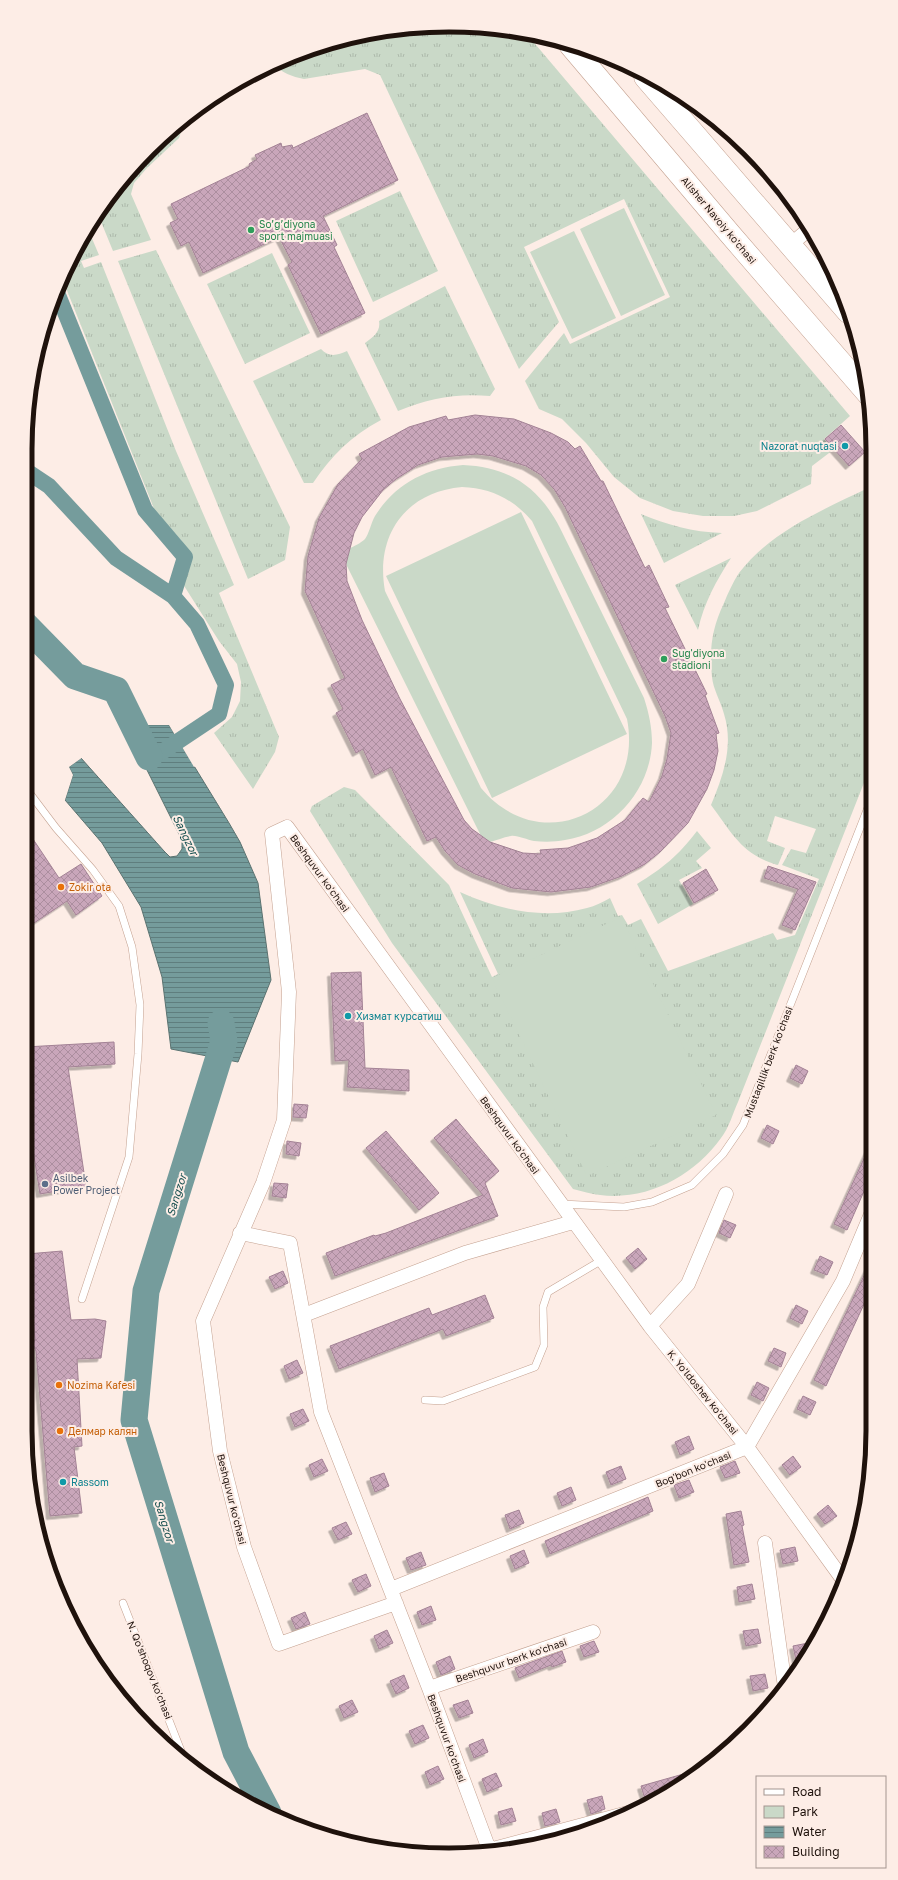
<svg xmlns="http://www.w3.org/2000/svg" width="898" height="1880" font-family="'Golos Text',sans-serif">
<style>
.grass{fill:url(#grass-tufts)}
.green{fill:#cad9c8;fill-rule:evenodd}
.water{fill:url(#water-rules);stroke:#5b7371}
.pier{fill:#fdede6}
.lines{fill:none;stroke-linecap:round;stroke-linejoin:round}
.canal{stroke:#759c9c;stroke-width:16}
.river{stroke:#759c9c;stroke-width:27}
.building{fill:url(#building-cross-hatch);stroke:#a38295;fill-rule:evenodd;filter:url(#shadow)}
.service-casing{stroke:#c4a190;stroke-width:8}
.minor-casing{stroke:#c4a190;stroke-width:15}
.primary-casing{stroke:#c4a190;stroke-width:23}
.service{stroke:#fff;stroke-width:7}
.minor{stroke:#fff;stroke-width:14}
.primary{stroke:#fff;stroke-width:22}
.leisure-dot{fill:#2e9e5b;stroke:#fdede6;stroke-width:1.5}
.culture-dot{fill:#0f9aa8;stroke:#fdede6;stroke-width:1.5}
.food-dot{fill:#e8710a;stroke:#fdede6;stroke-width:1.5}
.service-dot{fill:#5c6f8a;stroke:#fdede6;stroke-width:1.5}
.labels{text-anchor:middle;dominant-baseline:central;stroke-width:4;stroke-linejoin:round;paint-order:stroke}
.street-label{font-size:10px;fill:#1f120c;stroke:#fdede6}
.leisure-label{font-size:10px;fill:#27864d;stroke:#fdede6;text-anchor:start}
.culture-label{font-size:10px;fill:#0d838f;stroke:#fdede6;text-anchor:start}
.food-label{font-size:10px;fill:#c56008;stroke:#fdede6;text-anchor:start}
.service-label{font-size:10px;fill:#4e5e75;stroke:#fdede6;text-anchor:start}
.water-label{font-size:11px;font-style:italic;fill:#185151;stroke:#fdede6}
.rim{fill:none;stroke:#1f120c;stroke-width:5}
</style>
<defs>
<pattern id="grass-tufts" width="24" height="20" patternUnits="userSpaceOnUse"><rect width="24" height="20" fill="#cad9c8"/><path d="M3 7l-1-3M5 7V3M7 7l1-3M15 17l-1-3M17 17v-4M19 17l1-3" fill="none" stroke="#adb9ab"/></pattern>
<pattern id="water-rules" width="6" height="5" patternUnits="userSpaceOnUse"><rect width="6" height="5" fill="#759c9c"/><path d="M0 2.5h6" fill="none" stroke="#5f7e7e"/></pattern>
<pattern id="building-cross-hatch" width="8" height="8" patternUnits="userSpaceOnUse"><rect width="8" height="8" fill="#c9a6ba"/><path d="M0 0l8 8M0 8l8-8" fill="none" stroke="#ac8e9f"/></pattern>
<filter id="shadow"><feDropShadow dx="-3.5" dy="3.5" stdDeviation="0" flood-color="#0004"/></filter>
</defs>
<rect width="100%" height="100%" fill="#fdede6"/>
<path class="grass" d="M 449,25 L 525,32 L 850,416 L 824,439 L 833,450 L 812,466 L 811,484 L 757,511 L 734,516 L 703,516 L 673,511 L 640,498 L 614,477 L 586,443 L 562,419 L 539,409 L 525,381 L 564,333 L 570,344 L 670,297 L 624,199 L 524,247 L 559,322 L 519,369 L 380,75 L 365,69 L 304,79 C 292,77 282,72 273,65 L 287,57 L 367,33 Z
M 185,120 L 179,138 L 147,168 L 134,183 L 131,194 L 151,240 L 113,251 L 97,212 L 149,149 Z
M 400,191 L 438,271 L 373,302 L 336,221 Z
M 88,229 L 99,255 L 81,261 L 84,268 L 101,262 L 176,451 L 234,585 L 219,593 L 279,737 L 275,752 L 253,789 L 214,733 L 232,717 L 240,701 L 241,682 L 237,664 L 219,641 L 181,581 L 187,551 L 181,540 L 155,511 L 62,278 Z
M 156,250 L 290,527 L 285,560 L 248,579 L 118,261 Z
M 272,253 L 310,333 L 245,364 L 207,284 Z
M 445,286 L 495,389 L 490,396 C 458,393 428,398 398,411 L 365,343 C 373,337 381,332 379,321 Z
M 321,349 C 329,358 338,355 347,351 L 381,420 C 352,435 331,456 313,483 L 304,483 L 253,381 Z
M 870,487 L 871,765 L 738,1102 C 733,1113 729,1128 721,1138 C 694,1176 647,1201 600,1195 C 591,1194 582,1191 573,1189 L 392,943 L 310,811 L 312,806 L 344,787 L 355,790 L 449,885 L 492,977 L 498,974 L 460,892 C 499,910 544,920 587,908 C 595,906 603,902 610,898 L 618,916 L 622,915 L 628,925 L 641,919 L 668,971 L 773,933 L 777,940 L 795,935 L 819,879 L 782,865 L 791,849 L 806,853 L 816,829 L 775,816 L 767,841 L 785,848 L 778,865 C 742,855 732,833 711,805 C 723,776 734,746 724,714 C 721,702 713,689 712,677 C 709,649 712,628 724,603 C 728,593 733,582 739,573 C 771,531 823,510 870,487 Z
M 641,514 C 668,525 692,532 722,533 L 664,563 Z
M 731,558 C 716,581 704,603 698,630 L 675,585 Z
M 697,831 L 711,848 L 696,861 L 702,868 L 679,880 L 693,904 L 658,924 L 637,884 C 663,868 678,856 697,831 Z"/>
<path class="green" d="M 624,208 L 665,295 L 621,316 L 580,229 Z
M 574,231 L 616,318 L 572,339 L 530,252 Z
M 463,465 C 509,467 539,487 560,528 L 644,698 C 649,713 652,728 652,743 C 650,791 612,833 565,840 C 555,842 544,842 534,841 C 527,840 517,835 511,836 C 504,837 497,840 490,842 L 481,836 L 346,564 L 349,549 C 354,546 361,543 365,539 C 369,534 371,523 375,516 C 395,484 426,468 463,465 ZM 462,487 C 491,488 513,499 532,521 L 627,719 C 645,811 541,860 481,788 L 385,591 C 375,536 405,492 462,487 Z
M 521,512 L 627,734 L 492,798 L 386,576 Z
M 621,917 L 716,1115 L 587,1176 L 492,978 Z"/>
<path class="water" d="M 138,719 L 142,725 L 169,725 L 229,823 L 240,842 L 258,883 L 271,980 L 238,1062 L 171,1049 L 162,977 L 141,907 L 102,843 L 65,800 L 73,775 L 69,767 L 81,758 L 164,851 L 170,857 L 177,856 L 182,849 L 182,840 L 126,728 Z"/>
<path class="pier" d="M 138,717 L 143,723 L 170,723 L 196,766 L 194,767 L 169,725 L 142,725 L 138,719 L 124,729 L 124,726 Z
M 80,756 L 83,757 L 69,767 L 73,775 L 64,803 L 63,800 L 71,775 L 67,766 Z"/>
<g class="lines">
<path class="canal" d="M 56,290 L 145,510 L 185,557 L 173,596 L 197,624 L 226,685 L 219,714 L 162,752
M 25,470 L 49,486 L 116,558 L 173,596"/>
<path class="river" d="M 25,625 L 75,676 L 116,690 L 149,757
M 221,1023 L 224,1041 L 146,1291 L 134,1420 L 236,1752 L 268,1813"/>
</g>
<path class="building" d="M 367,113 L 398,180 L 323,216 L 337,245 L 334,247 L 365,313 L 321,334 L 288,265 L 292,262 L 279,237 L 203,273 L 189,242 L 181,246 L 170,223 L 178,219 L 171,204 L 250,166 L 249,164 L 257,159 L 255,155 L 281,143 L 282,147 L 292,145 L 293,148 Z
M 475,415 L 514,419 L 551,433 L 568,442 L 575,449 L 580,446 L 601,481 L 603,481 L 645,568 L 649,565 L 669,607 L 665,608 L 707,694 L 705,695 L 719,733 L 716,734 L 718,751 L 714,770 L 707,789 L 688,823 L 660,852 L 645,864 L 622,876 L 591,887 L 551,892 L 512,888 L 475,874 L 458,865 L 445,851 L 436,837 L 427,841 L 391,767 L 375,775 L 363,749 L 356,753 L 336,713 L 343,709 L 331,685 L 345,678 L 305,591 L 308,556 L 319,518 L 338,484 L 362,459 L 359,454 L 409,427 L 446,416 L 448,420 ZM 477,454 L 493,456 L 526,466 L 541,475 L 554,489 L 565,507 L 665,716 L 671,733 L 667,759 L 662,776 L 649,802 L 643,798 L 625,820 L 597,838 L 568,848 L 540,850 L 541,854 L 523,853 L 490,842 L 472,829 L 464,820 L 400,699 L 362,620 L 347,581 L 346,564 L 354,533 L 362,517 L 383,490 L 396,479 L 418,465 L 442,457 Z
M 841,425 L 865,452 L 849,466 L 825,439 Z
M 25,827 L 59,878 L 81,864 L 102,896 L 76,915 L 67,901 L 31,925 L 25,916 Z
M 768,866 L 816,882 L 795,930 L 782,925 L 798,889 L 764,878 Z
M 706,869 L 718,890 L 694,903 L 683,883 Z
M 361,972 L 365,1068 L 409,1070 L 409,1091 L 347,1087 L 349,1060 L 335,1061 L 331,973 Z
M 114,1042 L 115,1064 L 68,1067 L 86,1186 L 40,1194 L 25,1099 L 25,1047 Z
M 796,1065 L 808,1071 L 802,1084 L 790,1078 Z
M 294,1104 L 308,1105 L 306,1118 L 293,1117 Z
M 456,1119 L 499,1171 L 485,1183 L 498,1216 L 335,1276 L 326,1253 L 374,1235 L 375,1236 L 386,1233 L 483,1195 L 434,1138 Z
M 767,1125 L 779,1131 L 773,1144 L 761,1138 Z
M 386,1131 L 439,1193 L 419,1210 L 366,1148 Z
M 287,1141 L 301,1143 L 299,1156 L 286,1154 Z
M 872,1141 L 872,1173 L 847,1230 L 834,1224 Z
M 274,1183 L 288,1184 L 286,1198 L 272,1196 Z
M 724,1220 L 736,1225 L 730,1238 L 719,1233 Z
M 638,1248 L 647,1259 L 635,1269 L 626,1258 Z
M 62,1251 L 71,1320 L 95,1319 L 106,1321 L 101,1358 L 77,1359 L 82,1446 L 74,1447 L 82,1513 L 50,1516 L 36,1351 L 33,1345 L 35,1339 L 27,1254 Z
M 820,1256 L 833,1262 L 827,1275 L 814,1270 Z
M 872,1259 L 872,1287 L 826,1386 L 814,1380 Z
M 283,1271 L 288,1283 L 275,1289 L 269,1277 Z
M 485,1295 L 494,1318 L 446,1336 L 443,1329 L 339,1369 L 330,1346 L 429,1308 L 432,1315 Z
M 796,1305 L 808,1311 L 802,1324 L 790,1318 Z
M 774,1348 L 786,1353 L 781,1367 L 768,1361 Z
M 297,1360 L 303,1373 L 289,1379 L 284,1366 Z
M 757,1382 L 769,1388 L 763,1401 L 751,1395 Z
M 803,1396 L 816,1402 L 810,1415 L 797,1409 Z
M 303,1409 L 309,1421 L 295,1427 L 290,1414 Z
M 689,1436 L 694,1449 L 680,1455 L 675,1442 Z
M 793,1456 L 801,1467 L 790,1475 L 782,1465 Z
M 322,1459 L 328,1471 L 314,1477 L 309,1465 Z
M 735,1461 L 740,1473 L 725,1478 L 720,1467 Z
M 621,1466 L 626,1479 L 611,1485 L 606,1472 Z
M 384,1473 L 389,1486 L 375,1492 L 370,1478 Z
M 689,1480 L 694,1492 L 679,1498 L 674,1485 Z
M 571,1487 L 576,1500 L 562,1506 L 557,1493 Z
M 648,1497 L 653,1511 L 550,1554 L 545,1541 Z
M 828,1505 L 837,1516 L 825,1524 L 817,1514 Z
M 519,1510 L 524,1523 L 510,1529 L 505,1515 Z
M 741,1511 L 744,1525 L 742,1526 L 749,1562 L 734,1565 L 726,1514 Z
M 346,1522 L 352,1534 L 338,1540 L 332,1528 Z
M 795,1547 L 798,1561 L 783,1564 L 780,1550 Z
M 524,1550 L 529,1563 L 515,1569 L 510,1556 Z
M 421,1552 L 426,1565 L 411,1570 L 406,1558 Z
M 366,1574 L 371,1586 L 358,1592 L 352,1580 Z
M 752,1584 L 755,1599 L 739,1602 L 737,1587 Z
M 431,1606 L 436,1620 L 422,1625 L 417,1612 Z
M 305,1612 L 310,1624 L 296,1629 L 291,1618 Z
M 758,1629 L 761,1643 L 746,1646 L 743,1631 Z
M 387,1630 L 393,1643 L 379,1649 L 374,1636 Z
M 594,1641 L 599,1652 L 584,1657 L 580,1646 Z
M 808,1643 L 810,1651 L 806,1659 L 796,1660 L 793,1646 Z
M 562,1651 L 566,1662 L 552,1667 L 551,1665 L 519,1678 L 515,1668 Z
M 450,1656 L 455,1669 L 441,1675 L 436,1662 Z
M 765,1674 L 768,1688 L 753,1691 L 750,1676 Z
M 404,1675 L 409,1688 L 396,1694 L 390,1681 Z
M 352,1700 L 358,1712 L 344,1718 L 339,1706 Z
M 468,1700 L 473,1713 L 459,1718 L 453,1705 Z
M 423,1725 L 429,1738 L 415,1744 L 409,1731 Z
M 483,1739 L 488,1752 L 474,1758 L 469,1745 Z
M 438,1766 L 444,1779 L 430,1785 L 425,1772 Z
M 694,1771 L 695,1775 L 665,1794 L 645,1799 L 641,1786 Z
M 496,1773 L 502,1786 L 487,1792 L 482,1779 Z
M 602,1796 L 605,1809 L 591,1814 L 587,1800 Z
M 512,1808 L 516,1821 L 501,1825 L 498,1812 Z
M 556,1809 L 560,1822 L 545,1826 L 542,1813 Z"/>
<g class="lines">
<defs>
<path id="service" d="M 25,787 L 56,828 L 93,870 L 119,906 L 132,947 L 140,1005 L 138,1054 L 129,1157 L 82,1299
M 561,1204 L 624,1207 L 652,1202 L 692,1185 L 723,1154 L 743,1125 L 871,800
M 425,1400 L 443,1401 L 535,1367 L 544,1345 L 543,1307 L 548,1292 L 602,1260
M 123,1603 L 185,1761"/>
<path id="minor" d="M 789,246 L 808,230
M 240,1233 L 290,1243 L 321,1412 L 429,1688 L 490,1852
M 304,1315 L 465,1253 L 573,1222
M 650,1326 L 688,1284 L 726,1194
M 765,1543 L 785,1687
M 391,1589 L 747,1447 L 843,1281 L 872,1212
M 396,1603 L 279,1644 L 244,1547 L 220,1451 L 203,1321 L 263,1183 L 284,1120 L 289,992 L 272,834 L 287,827 L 650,1326 L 747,1447 L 844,1581
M 429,1688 L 593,1632
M 489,1850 L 639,1810"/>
<path id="primary" d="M 570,45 L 730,234 L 869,395
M 645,77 L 848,312"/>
</defs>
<use href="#service" class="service-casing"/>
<use href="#minor" class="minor-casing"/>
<use href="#primary" class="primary-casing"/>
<use href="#service" class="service"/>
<use href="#minor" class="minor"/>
<use href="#primary" class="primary"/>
</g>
<g class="leisure-dot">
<circle cx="251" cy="230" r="4"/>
<circle cx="664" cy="659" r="4"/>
</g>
<g class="culture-dot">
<circle cx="845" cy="446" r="4"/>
<circle cx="348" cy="1016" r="4"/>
<circle cx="63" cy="1482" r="4"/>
</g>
<g class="food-dot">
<circle cx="61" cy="887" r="4"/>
<circle cx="59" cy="1385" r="4"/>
<circle cx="60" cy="1431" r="4"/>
</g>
<circle class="service-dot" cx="45" cy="1184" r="4"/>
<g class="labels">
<g class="street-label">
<text transform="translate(719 220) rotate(50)">Alisher Navoiy ko'chasi</text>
<text transform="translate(320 873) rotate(54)">Beshquvur ko'chasi</text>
<text transform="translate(768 1062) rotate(-69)">Mustaqillik berk ko'chasi</text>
<text transform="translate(510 1135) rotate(54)">Beshquvur ko'chasi</text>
<text transform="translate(703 1392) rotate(51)">K. Yo'ldoshev ko'chasi</text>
<text transform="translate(693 1469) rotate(-22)">Bog'bon ko'chasi</text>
<text transform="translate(232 1499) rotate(76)">Beshquvur ko'chasi</text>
<text transform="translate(511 1660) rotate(-19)">Beshquvur berk ko'chasi</text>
<text transform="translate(150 1670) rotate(68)">N. Qo'shoqov ko'chasi</text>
<text transform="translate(447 1738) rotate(70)">Beshquvur ko'chasi</text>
</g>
<g class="leisure-label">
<text x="259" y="224">So’g’diyona<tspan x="259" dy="12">sport majmuasi</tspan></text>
<text x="672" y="653">Sug'diyona<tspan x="672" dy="12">stadioni</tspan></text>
</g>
<g class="culture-label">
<text x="837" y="446" text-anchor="end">Nazorat nuqtasi</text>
<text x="356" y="1016">Хизмат курсатиш</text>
<text x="71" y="1482">Rassom</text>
</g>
<g class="food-label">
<text x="69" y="887">Zokir ota</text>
<text x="67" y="1385">Nozima Kafesi</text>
<text x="68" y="1431">Делмар калян</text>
</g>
<g class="service-label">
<text x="53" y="1178">Asilbek<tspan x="53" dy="12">Power Project</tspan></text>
</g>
<g class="water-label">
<text transform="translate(186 835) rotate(64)">Sangzor</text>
<text transform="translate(176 1195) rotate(-73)">Sangzor</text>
<text transform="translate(165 1521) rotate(73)">Sangzor</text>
</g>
</g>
<path d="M0 0H898V1880H0ZM449 32H449A417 417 0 0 1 866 449V1431A417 417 0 0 1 449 1848H449A417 417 0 0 1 32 1431V449A417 417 0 0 1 449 32Z" fill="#fdede6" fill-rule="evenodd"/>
<path class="rim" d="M449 32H449A417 417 0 0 1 866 449V1431A417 417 0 0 1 449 1848H449A417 417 0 0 1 32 1431V449A417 417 0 0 1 449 32Z"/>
<rect x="756" y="1776" width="130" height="92" fill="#fdede6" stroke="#a4958f"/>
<rect x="764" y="1789" width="20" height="6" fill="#ffffff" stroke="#a4958f"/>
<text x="792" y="1796" font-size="12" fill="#1f120c">Road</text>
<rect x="764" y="1806" width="20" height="12" fill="#cad9c8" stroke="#a4958f"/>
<text x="792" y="1816" font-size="12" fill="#1f120c">Park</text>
<rect x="764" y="1826" width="20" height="12" fill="url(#water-rules)" stroke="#a4958f"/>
<text x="792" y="1836" font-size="12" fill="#1f120c">Water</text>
<rect x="764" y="1846" width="20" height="12" fill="url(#building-cross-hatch)" stroke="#a4958f"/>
<text x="792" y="1856" font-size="12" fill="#1f120c">Building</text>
</svg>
